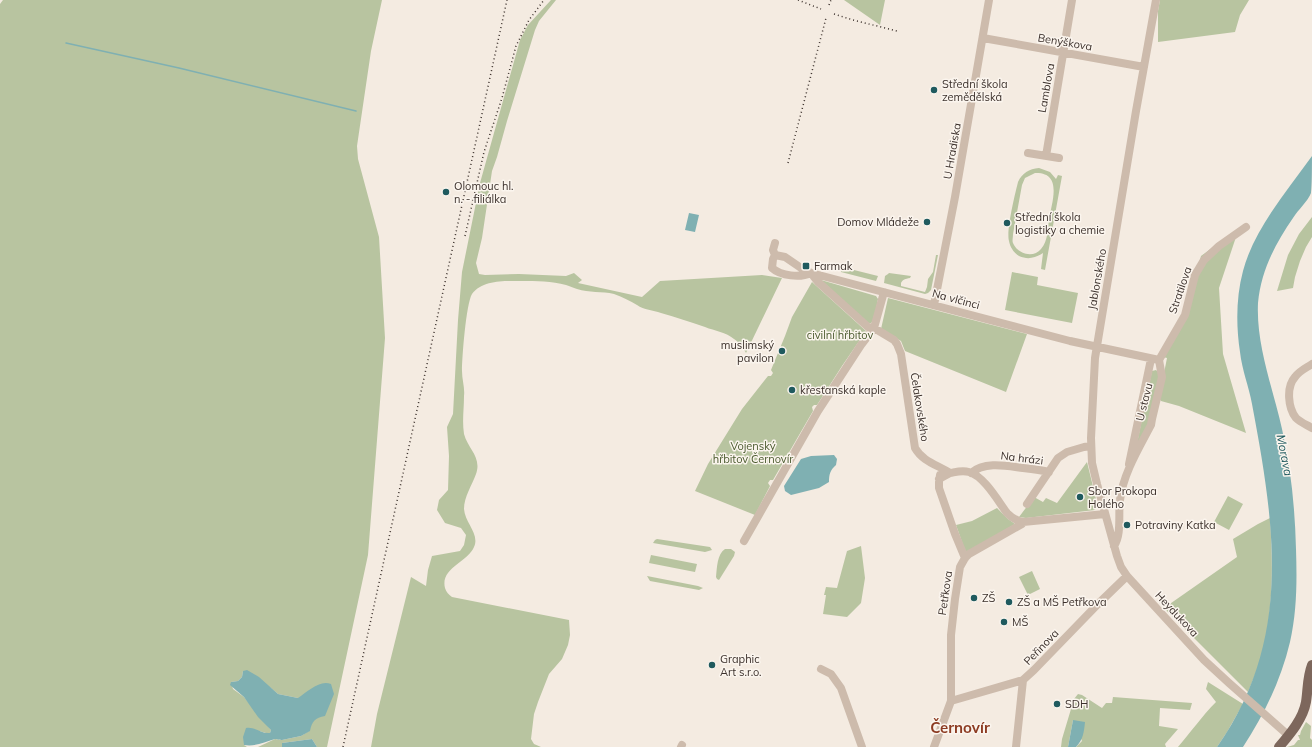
<svg xmlns="http://www.w3.org/2000/svg" width="1312" height="747" font-family="Mulish,sans-serif">
<style>
.green{fill:#b8c4a0;fill-rule:evenodd}
.water{fill:#7fb0b2}
.lines{fill:none;stroke-linecap:round;stroke-linejoin:round}
.stream{stroke:#7fb0b2;stroke-width:1.5}
.minor{stroke:#cdbbac;stroke-width:8}
.major{stroke:#7d675c;stroke-width:10}
.rail{stroke:#3b302b;stroke-width:1.5;stroke-dasharray:1 3;stroke-linecap:butt}
.poi-dot{fill:#1f5a5e;stroke:#fbf5ee;stroke-width:1.5}
.labels{text-anchor:middle;dominant-baseline:central;stroke-width:3;stroke-linejoin:round;paint-order:stroke}
.street-label{font-size:11px;fill:#3b302b;stroke:#fbf5ee}
.poi-label{font-size:11px;fill:#3b302b;stroke:#fbf5ee;text-anchor:start}
.park-label{font-size:11px;fill:#4a5a2e;stroke:#fbf5ee}
.water-label{font-size:12px;font-style:italic;fill:#1f5a5e;stroke:#fbf5ee}
.district-label{font-size:15px;font-weight:bold;fill:#8c3b22;stroke:#fbf5ee}
</style>
<rect width="100%" height="100%" fill="#f4ebe1"/>
<path class="green" d="M 3,0 L 382,0 L 371,51 L 357,146 L 358,159 L 379,237 L 385,338 L 368,555 L 327,747 L 317,747 L 312,739 L 282,743 L 282,747 L 258,747 L 275,739 L 282,740 L 301,736 L 309,731 L 311,723 L 316,718 L 298,698 L 278,694 L 271,688 L 243,671 L 242,677 L 238,681 L 231,682 L 233,689 L 244,697 L 271,730 L 270,733 L 266,733 L 259,731 L 244,745 L 247,747 L 0,747 L 0,4 Z
M 551,0 L 556,0 L 539,21 L 535,30 L 507,121 L 497,157 L 492,171 L 482,238 L 476,263 L 479,274 L 485,275 L 519,274 L 566,276 L 574,273 L 582,280 L 578,283 L 642,297 L 660,281 L 762,275 L 782,278 L 746,353 C 743,348 739,342 734,339 C 726,332 715,331 705,327 C 690,322 676,317 661,313 C 653,310 644,310 637,305 C 630,301 623,297 614,294 C 602,291 589,293 577,289 C 573,288 570,286 566,285 C 552,281 536,281 522,281 C 506,281 483,279 472,294 C 466,304 462,358 462,371 C 462,380 465,388 464,396 C 464,409 462,421 464,434 C 468,449 482,457 476,474 C 472,485 464,497 464,509 C 465,523 480,534 474,547 C 468,562 440,568 445,588 C 446,592 449,595 452,597 L 569,620 L 570,635 L 568,645 L 562,659 L 549,674 L 538,702 L 534,714 L 531,739 L 534,744 L 541,747 L 371,747 L 377,714 L 411,577 L 426,586 L 428,570 L 432,556 L 460,551 L 464,545 L 466,535 L 461,528 L 445,523 L 437,510 L 439,500 L 448,490 L 449,456 L 447,427 L 453,414 L 458,320 L 462,272 L 480,183 L 520,40 L 528,25 Z
M 844,0 L 885,0 L 880,25 Z
M 1160,0 L 1249,0 L 1240,15 L 1235,32 L 1158,42 L 1158,11 Z
M 1039,168 L 1050,172 L 1056,179 L 1058,175 L 1062,176 L 1045,270 L 1041,269 L 1043,253 C 1035,258 1028,260 1019,256 C 1014,253 1010,247 1009,241 C 1006,231 1015,194 1018,182 C 1022,173 1029,169 1039,168 ZM 1035,173 C 1063,172 1052,202 1049,219 C 1048,228 1048,241 1041,249 C 1034,258 1018,255 1013,243 C 1012,241 1013,238 1013,234 L 1022,185 L 1025,178 Z
M 1312,217 L 1312,237 L 1306,247 L 1300,261 L 1295,277 L 1293,288 L 1277,291 L 1288,255 L 1299,234 Z
M 1239,228 L 1219,288 L 1223,354 L 1246,433 L 1179,406 L 1161,401 L 1159,398 L 1167,358 L 1163,357 L 1186,313 L 1201,256 Z
M 936,255 L 938,255 L 931,290 L 928,293 L 925,294 L 884,283 L 885,276 L 888,274 L 889,273 L 911,276 L 910,278 C 905,279 903,279 901,283 L 901,286 L 925,292 L 927,287 L 928,279 L 933,272 Z
M 842,267 L 878,276 L 876,281 L 841,272 Z
M 1012,272 L 1038,277 L 1037,285 L 1078,293 L 1072,323 L 1005,310 Z
M 821,280 L 876,296 L 878,299 L 874,320 L 871,323 L 868,323 Z
M 812,282 L 866,331 L 842,366 L 817,405 L 814,405 L 812,407 L 813,411 L 773,480 L 770,480 L 768,483 L 770,486 L 755,515 L 695,491 L 708,464 L 742,409 L 768,376 L 771,376 L 773,373 L 771,370 L 785,336 L 792,317 Z
M 888,298 L 1027,334 L 1006,392 L 905,351 L 901,341 L 881,329 Z
M 1156,370 L 1160,374 L 1150,422 L 1135,453 L 1152,371 Z
M 1087,462 L 1097,503 L 1097,506 L 1095,510 L 1026,518 L 1019,517 L 1034,497 L 1043,502 L 1046,498 L 1057,503 Z
M 1228,496 L 1243,504 L 1229,530 L 1214,522 Z
M 997,508 L 1008,519 L 1015,524 L 966,553 L 956,525 L 972,521 Z
M 1270,518 C 1273,565 1274,614 1260,661 C 1257,671 1252,682 1248,692 L 1164,608 L 1237,557 L 1233,539 L 1258,524 Z
M 657,539 L 710,547 L 712,550 L 705,552 L 653,543 L 655,540 Z
M 861,546 L 865,578 L 861,603 L 847,617 L 823,614 L 826,595 L 824,595 L 826,587 L 837,588 L 847,551 Z
M 725,549 L 731,549 L 735,552 L 734,556 L 719,580 L 717,579 L 716,577 C 717,568 717,554 725,549 Z
M 651,555 L 697,564 L 695,572 L 649,563 Z
M 1032,571 L 1040,589 L 1028,595 L 1019,577 Z
M 647,576 L 698,586 L 703,588 L 699,590 L 650,581 Z
M 1208,682 L 1243,704 L 1227,732 L 1217,747 L 1178,747 C 1191,732 1202,716 1216,702 L 1206,689 Z
M 1078,694 L 1082,695 L 1102,708 L 1106,703 L 1112,703 L 1113,697 L 1192,703 L 1190,710 L 1160,708 L 1159,726 L 1178,729 L 1165,744 L 1166,747 L 1076,747 L 1082,741 L 1073,720 L 1068,747 L 1061,747 L 1062,739 L 1074,699 Z
M 1306,722 L 1311,726 L 1310,738 L 1312,740 L 1312,747 L 1287,747 L 1294,745 L 1298,740 L 1300,740 L 1298,735 L 1300,735 L 1301,731 Z"/>
<path class="water" d="M 1312,156 C 1312,163 1312,188 1311,193 C 1308,201 1298,210 1293,218 C 1275,244 1261,271 1258,303 C 1256,346 1273,388 1282,429 C 1291,468 1295,509 1296,549 C 1297,581 1297,611 1290,642 C 1281,680 1264,715 1243,747 L 1217,747 C 1293,639 1275,526 1252,404 C 1249,387 1242,370 1240,352 C 1236,326 1236,297 1243,271 C 1254,229 1287,191 1312,156 Z
M 689,213 L 699,215 L 695,232 L 685,230 Z
M 834,455 L 837,459 L 836,465 C 830,470 829,475 829,482 L 819,488 L 791,495 L 785,491 L 784,486 L 801,459 L 811,456 Z
M 247,670 L 259,677 L 278,694 L 298,698 C 307,692 320,679 331,684 L 334,694 L 325,716 C 315,718 312,721 310,731 L 301,736 L 282,740 L 282,743 L 312,739 L 317,747 L 282,747 L 282,740 C 281,740 275,739 275,739 C 264,742 255,747 244,745 L 243,737 L 246,728 C 254,726 261,734 270,733 L 271,730 L 258,717 L 244,697 L 230,685 L 231,682 L 238,681 L 242,677 L 243,671 Z
M 1073,720 L 1085,722 C 1084,732 1083,740 1076,747 L 1068,747 Z"/>
<g class="lines">
<path class="stream" d="M 66,43 L 179,68 L 356,111"/>
<path class="minor" d="M 1156,0 L 1136,111 L 1095,358 L 1091,438 L 1092,463 L 1097,484 L 1117,556 L 1121,567 L 1127,576 L 1204,660 L 1229,683 L 1288,735
M 983,38 L 1144,67
M 1028,153 L 1059,158
M 1046,156 L 1072,0
M 775,243 L 773,250 L 775,255
M 811,273 C 800,278 781,276 772,268 L 773,259 L 775,255 L 785,257 L 804,270 L 811,273 L 1070,341 L 1159,360
M 811,273 L 818,282 L 868,327 L 874,328 L 894,340 L 897,344 L 901,354 L 915,448 C 923,462 938,465 950,473 L 939,479
M 934,305 L 955,197 L 989,0
M 1159,360 L 1185,315 L 1195,275 L 1204,260 L 1219,246 L 1246,227
M 1312,364 C 1306,368 1299,371 1295,377 C 1286,387 1288,408 1296,418 C 1300,422 1307,425 1312,428
M 1129,464 L 1151,359
M 950,473 C 956,472 962,470 969,472 C 984,476 998,501 1007,513 C 1012,518 1017,521 1023,522 L 1105,514
M 971,473 C 985,461 1007,466 1023,468 C 1032,469 1041,470 1049,472
M 940,475 L 939,482 L 939,488 L 955,534 L 965,558
M 1027,504 L 1058,458 L 1067,452 L 1084,447 L 1091,446
M 744,541 L 818,411 L 861,345 L 874,328 L 884,292
M 1114,546 C 1122,535 1118,513 1120,500 C 1123,474 1139,448 1151,425 L 1152,419 L 1162,377 L 1159,360
M 821,669 L 831,674 L 841,688 L 862,747
M 951,701 L 1023,680 L 1034,670 L 1097,605 L 1127,576
M 681,747 L 682,745
M 934,747 L 951,701 L 951,635 L 955,599 L 960,567 L 965,558 L 969,554 L 1022,524 L 1023,522
M 1016,747 L 1023,680"/>
<path class="major" d="M 1279,747 C 1290,734 1303,719 1306,702 C 1308,690 1307,678 1312,665"/>
<path class="rail" d="M 798,0 L 821,9
M 829,5 L 831,0
M 834,14 L 853,20 L 897,31
M 788,163 L 826,18
M 465,236 L 484,152 L 502,98 L 516,46 L 529,20 L 544,0
M 343,747 L 507,0"/>
</g>
<g class="poi-dot">
<circle cx="934" cy="90" r="4"/>
<circle cx="446" cy="192" r="4"/>
<circle cx="927" cy="222" r="4"/>
<circle cx="1007" cy="223" r="4"/>
<rect x="802" y="262" width="8" height="8" rx="2"/>
<circle cx="782" cy="351" r="4"/>
<circle cx="792" cy="390" r="4"/>
<circle cx="1080" cy="497" r="4"/>
<circle cx="1127" cy="525" r="4"/>
<circle cx="974" cy="598" r="4"/>
<circle cx="1009" cy="602" r="4"/>
<circle cx="1004" cy="622" r="4"/>
<circle cx="712" cy="665" r="4"/>
<circle cx="1057" cy="704" r="4"/>
</g>
<g class="labels">
<g class="street-label">
<text transform="translate(1065 42) rotate(10)">Benýškova</text>
<text transform="translate(1046 88) rotate(-80)">Lamblova</text>
<text transform="translate(952 151) rotate(-80)">U Hradiska</text>
<text transform="translate(1097 279) rotate(-80)">Jablonského</text>
<text transform="translate(1180 290) rotate(-71)">Stratilova</text>
<text transform="translate(956 299) rotate(15)">Na vlčinci</text>
<text transform="translate(1144 402) rotate(-76)">U stavu</text>
<text transform="translate(920 407) rotate(81)">Čelakovského</text>
<text transform="translate(1022 458) rotate(7)">Na hrázi</text>
<text transform="translate(945 593) rotate(-82)">Petřkova</text>
<text transform="translate(1177 614) rotate(47)">Heydukova</text>
<text transform="translate(1041 647) rotate(-46)">Peřinova</text>
</g>
<g class="poi-label">
<text x="942" y="84">Střední škola<tspan x="942" dy="13">zemědělská</tspan></text>
<text x="454" y="186">Olomouc hl.<tspan x="454" dy="13">n. - filiálka</tspan></text>
<text x="1015" y="217">Střední škola<tspan x="1015" dy="13">logistiky a chemie</tspan></text>
<text x="919" y="222" text-anchor="end">Domov Mládeže</text>
<text x="814" y="266">Farmak</text>
<text x="774" y="345" text-anchor="end">muslimský<tspan x="774" dy="13">pavilon</tspan></text>
<text x="800" y="390">křesťanská kaple</text>
<text x="1088" y="491">Sbor Prokopa<tspan x="1088" dy="13">Holého</tspan></text>
<text x="1135" y="525">Potraviny Katka</text>
<text x="982" y="598">ZŠ</text>
<text x="1017" y="602">ZŠ a MŠ Petřkova</text>
<text x="1012" y="622">MŠ</text>
<text x="720" y="659">Graphic<tspan x="720" dy="13">Art s.r.o.</tspan></text>
<text x="1065" y="704">SDH</text>
</g>
<g class="park-label">
<text x="840" y="335">civilní hřbitov</text>
<text x="753" y="446">Vojenský<tspan x="753" dy="13">hřbitov Černovír</tspan></text>
</g>
<g class="water-label">
<text transform="translate(1285 455) rotate(79)">Morava</text>
</g>
<g class="district-label">
<text x="960" y="727">Černovír</text>
</g>
</g>
</svg>
